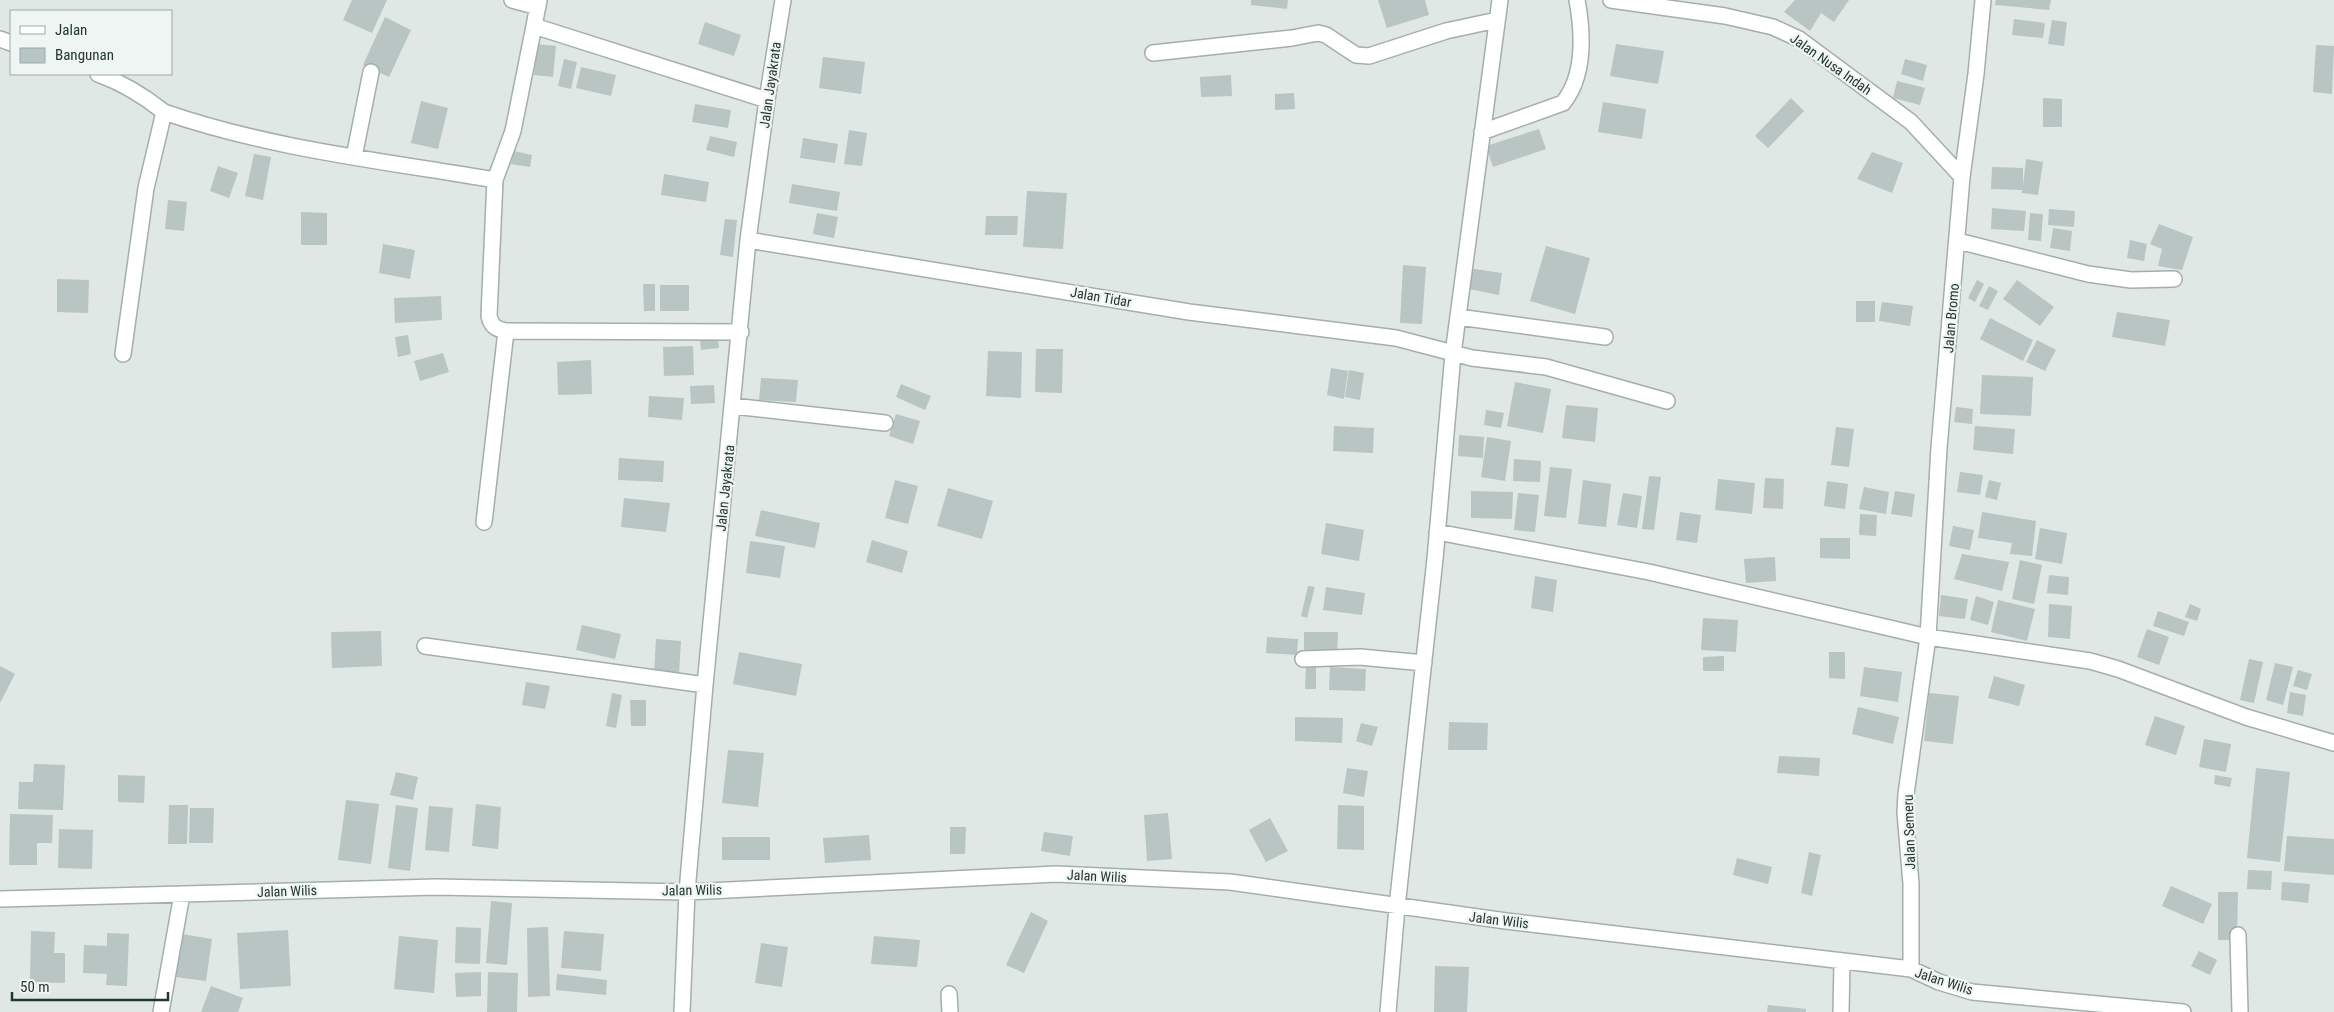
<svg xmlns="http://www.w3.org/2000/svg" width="2334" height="1012" font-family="'Roboto Condensed',sans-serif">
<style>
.building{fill:#b8c5c2}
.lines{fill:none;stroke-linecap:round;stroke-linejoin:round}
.minor-casing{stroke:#a3afac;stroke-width:18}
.minor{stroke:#fff;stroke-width:15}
.labels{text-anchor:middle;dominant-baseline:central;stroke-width:4.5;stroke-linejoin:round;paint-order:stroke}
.street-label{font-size:14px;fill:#223634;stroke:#eff5f3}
</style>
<rect width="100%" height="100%" fill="#dfe8e5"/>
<path class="building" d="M 352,0 L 387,0 L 372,33 L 343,20 Z
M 1251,0 L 1288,0 L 1287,9 L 1251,5 Z
M 1378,0 L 1425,0 L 1429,15 L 1387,28 Z
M 1795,0 L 1849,0 L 1834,22 L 1821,13 L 1810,31 L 1784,12 Z
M 1996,0 L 2051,0 L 2049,10 L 1995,5 Z
M 385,17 L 411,30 L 389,77 L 363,65 Z
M 2014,19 L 2045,23 L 2043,38 L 2012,35 Z
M 2052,20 L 2067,22 L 2064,46 L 2048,44 Z
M 705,22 L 741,35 L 734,56 L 698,44 Z
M 537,44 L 556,46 L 553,77 L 534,75 Z
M 1616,44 L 1664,51 L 1658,84 L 1610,76 Z
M 2316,45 L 2334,46 L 2332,94 L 2313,92 Z
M 823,57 L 865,62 L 861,94 L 819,88 Z
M 564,59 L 577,62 L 571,89 L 558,86 Z
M 1905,59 L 1927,65 L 1923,81 L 1901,74 Z
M 581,67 L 616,75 L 611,96 L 576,88 Z
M 1231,75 L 1232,96 L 1201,97 L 1200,77 Z
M 1897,81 L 1925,88 L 1920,105 L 1893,98 Z
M 1294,93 L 1295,109 L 1275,110 L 1275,94 Z
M 1791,98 L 1804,111 L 1768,148 L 1755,136 Z
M 2043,98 L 2062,99 L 2062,127 L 2043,127 Z
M 421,101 L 448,108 L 438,149 L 411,143 Z
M 1603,102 L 1646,109 L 1642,139 L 1598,132 Z
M 695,104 L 731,110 L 728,128 L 692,122 Z
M 1539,129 L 1546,149 L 1493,167 L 1486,146 Z
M 849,130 L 867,133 L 862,166 L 844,164 Z
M 710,136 L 737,142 L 734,157 L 706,150 Z
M 803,138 L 838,144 L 835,163 L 800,158 Z
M 514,151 L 532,155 L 530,167 L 511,164 Z
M 1872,152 L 1903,163 L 1892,193 L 1857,179 Z
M 254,154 L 271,157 L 263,200 L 245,196 Z
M 2026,159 L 2043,162 L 2038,195 L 2022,193 L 2022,190 L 1991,189 L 1992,167 L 2023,168 L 2023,186 Z
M 218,166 L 238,173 L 229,198 L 210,191 Z
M 664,174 L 709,182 L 706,202 L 661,195 Z
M 792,184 L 840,192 L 837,211 L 789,203 Z
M 1027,191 L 1067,193 L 1063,249 L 1023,247 Z
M 168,200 L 187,202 L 184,231 L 165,229 Z
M 1992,208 L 2026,211 L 2024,231 L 1991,229 Z
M 2049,209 L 2075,211 L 2074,227 L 2048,225 Z
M 301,212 L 327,213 L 327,245 L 301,245 Z
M 817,213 L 838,217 L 834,238 L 813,234 Z
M 2030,213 L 2043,214 L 2041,241 L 2028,240 Z
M 986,216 L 1018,216 L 1017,235 L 985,235 Z
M 725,219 L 737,220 L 733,257 L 720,255 Z
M 2159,224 L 2193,237 L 2182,270 L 2158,266 L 2162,249 L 2150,244 Z
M 2053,228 L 2072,231 L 2070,251 L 2050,248 Z
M 2130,240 L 2147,244 L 2144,261 L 2127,258 Z
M 383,244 L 415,250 L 410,279 L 379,273 Z
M 1546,246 L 1590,258 L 1575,314 L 1530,301 Z
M 1403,265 L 1426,267 L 1422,324 L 1400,323 Z
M 1468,268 L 1502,273 L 1499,295 L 1464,288 Z
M 57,279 L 89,280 L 88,313 L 57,312 Z
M 1977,280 L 1984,284 L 1975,302 L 1968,298 Z
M 2017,280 L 2054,307 L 2040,326 L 2003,299 Z
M 643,284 L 655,284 L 655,311 L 644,311 Z
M 660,285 L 689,285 L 689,311 L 660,311 Z
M 1989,286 L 1998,291 L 1988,310 L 1979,306 Z
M 441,296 L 442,320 L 395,323 L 394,298 Z
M 1856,301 L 1875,301 L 1875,322 L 1856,322 Z
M 1882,302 L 1913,306 L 1910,326 L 1879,321 Z
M 2117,312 L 2170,320 L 2165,346 L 2112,337 Z
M 1990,318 L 2033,340 L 2023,361 L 1980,339 Z
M 408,335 L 411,354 L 398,357 L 395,337 Z
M 718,338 L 719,348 L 701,350 L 700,340 Z
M 2037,340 L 2056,350 L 2045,371 L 2026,362 Z
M 693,346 L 694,375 L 664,376 L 663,347 Z
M 1036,349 L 1063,349 L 1062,393 L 1035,392 Z
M 988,351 L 1022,352 L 1021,398 L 986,396 Z
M 443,353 L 449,372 L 420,381 L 414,361 Z
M 591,360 L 592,394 L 558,395 L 557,362 Z
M 1331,368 L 1348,371 L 1344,399 L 1327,395 Z
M 1349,370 L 1364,373 L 1360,400 L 1345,397 Z
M 1982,375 L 2033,377 L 2031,416 L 1980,414 Z
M 761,378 L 798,380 L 796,402 L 759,400 Z
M 1515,382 L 1551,389 L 1543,433 L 1507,426 Z
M 901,384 L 931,396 L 925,410 L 896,397 Z
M 714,385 L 715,403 L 691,404 L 690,386 Z
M 649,396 L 684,398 L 682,420 L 648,417 Z
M 1566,405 L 1598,408 L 1595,442 L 1562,438 Z
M 1956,407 L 1973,409 L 1972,424 L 1954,422 Z
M 1486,410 L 1504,413 L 1501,428 L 1484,425 Z
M 896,414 L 920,421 L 913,444 L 889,436 Z
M 1334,426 L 1374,428 L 1373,453 L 1333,451 Z
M 1975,426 L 2015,429 L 2013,454 L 1973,450 Z
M 1836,427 L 1854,429 L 1849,467 L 1831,465 Z
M 1459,435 L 1484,437 L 1483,458 L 1458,456 Z
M 1487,437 L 1511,441 L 1505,481 L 1481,477 Z
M 619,458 L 664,461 L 663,482 L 618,480 Z
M 1514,459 L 1541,461 L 1540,482 L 1513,481 Z
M 1550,467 L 1572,469 L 1566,518 L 1544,516 Z
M 1960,472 L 1983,475 L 1980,495 L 1957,492 Z
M 1649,476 L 1661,477 L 1654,530 L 1642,529 Z
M 1765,478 L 1784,479 L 1783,509 L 1763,508 Z
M 1718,479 L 1755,483 L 1752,514 L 1715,510 Z
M 895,480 L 918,486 L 908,524 L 885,518 Z
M 1583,480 L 1611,484 L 1606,527 L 1578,524 Z
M 1989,480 L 2001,483 L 1997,500 L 1985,497 Z
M 1827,481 L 1848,484 L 1845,509 L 1824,506 Z
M 1864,487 L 1889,492 L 1886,514 L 1859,509 Z
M 948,488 L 993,501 L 982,539 L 937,526 Z
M 1471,491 L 1513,492 L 1512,519 L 1471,518 Z
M 1895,491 L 1915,494 L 1912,517 L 1891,514 Z
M 1518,493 L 1539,495 L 1535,532 L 1514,530 Z
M 1623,493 L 1642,496 L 1637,528 L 1617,525 Z
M 624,498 L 670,503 L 666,532 L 621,527 Z
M 761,510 L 820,523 L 815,548 L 755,536 Z
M 1680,512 L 1701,515 L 1697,543 L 1676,540 Z
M 1982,512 L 2036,521 L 2032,556 L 2010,554 L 2012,543 L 1978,538 Z
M 1860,514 L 1877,515 L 1876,536 L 1859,535 Z
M 1326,523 L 1364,530 L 1359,561 L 1321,554 Z
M 1953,526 L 1974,530 L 1970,550 L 1949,546 Z
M 2040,528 L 2067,533 L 2062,564 L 2035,559 Z
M 1820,538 L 1850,538 L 1850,559 L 1820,558 Z
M 872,540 L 908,551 L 902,573 L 866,562 Z
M 750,541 L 785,546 L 780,578 L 746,573 Z
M 1962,554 L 2009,562 L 2002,591 L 1954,579 Z
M 1775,557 L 1776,581 L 1746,583 L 1744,559 Z
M 2020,560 L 2042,565 L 2034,604 L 2012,599 Z
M 2049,575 L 2069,577 L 2068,595 L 2047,593 Z
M 1535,576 L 1557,580 L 1553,612 L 1531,608 Z
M 1308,586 L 1315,587 L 1307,618 L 1301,616 Z
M 1326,587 L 1365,593 L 1362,615 L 1323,610 Z
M 1941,595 L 1968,599 L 1965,619 L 1939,616 Z
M 1976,596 L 1994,602 L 1988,625 L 1970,620 Z
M 1998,600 L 2035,609 L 2027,641 L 1991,632 Z
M 2049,604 L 2072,606 L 2070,639 L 2048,637 Z
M 2190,604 L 2201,609 L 2197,621 L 2185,617 Z
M 2158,611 L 2189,622 L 2184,636 L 2153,626 Z
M 1703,618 L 1738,620 L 1736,652 L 1701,650 Z
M 582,625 L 621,634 L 615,659 L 576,650 Z
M 2147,629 L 2169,637 L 2159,665 L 2137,657 Z
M 381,631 L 382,666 L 332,668 L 331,632 Z
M 1304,632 L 1338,632 L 1337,654 L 1304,653 Z
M 1267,637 L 1298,639 L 1297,655 L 1266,653 Z
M 656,639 L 681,641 L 679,675 L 654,674 Z
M 739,652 L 802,664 L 796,696 L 733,684 Z
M 1829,652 L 1845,652 L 1845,679 L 1829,678 Z
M 1724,656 L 1724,671 L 1703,671 L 1703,657 Z
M 2249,659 L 2263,662 L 2254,703 L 2240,700 Z
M 2275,663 L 2293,667 L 2283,705 L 2266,700 Z
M 1306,664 L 1316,664 L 1316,689 L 1305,689 Z
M 0,666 L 15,674 L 0,703 Z
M 1330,667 L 1366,669 L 1365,691 L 1329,690 Z
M 1864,667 L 1902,672 L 1898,702 L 1860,696 Z
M 2298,670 L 2312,674 L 2307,690 L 2293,686 Z
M 1994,676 L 2025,685 L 2019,706 L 1988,698 Z
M 526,682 L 550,686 L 545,709 L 522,705 Z
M 2290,692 L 2306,695 L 2303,716 L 2287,713 Z
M 612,693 L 622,695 L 616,728 L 606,726 Z
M 1929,693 L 1959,696 L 1953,744 L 1924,741 Z
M 630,700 L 646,700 L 646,726 L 631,726 Z
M 1858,707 L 1899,717 L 1893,744 L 1852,734 Z
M 2155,716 L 2185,726 L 2176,755 L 2145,745 Z
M 1295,717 L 1343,718 L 1342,743 L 1295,741 Z
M 1449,722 L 1488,723 L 1487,750 L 1448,750 Z
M 1361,723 L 1378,727 L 1372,746 L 1356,741 Z
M 2204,739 L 2231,744 L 2226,772 L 2199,767 Z
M 728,750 L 764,753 L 758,807 L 722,803 Z
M 1779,756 L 1820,758 L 1819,776 L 1777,773 Z
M 34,764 L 65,765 L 63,810 L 18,809 L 19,782 L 33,782 Z
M 1347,768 L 1368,771 L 1364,797 L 1343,793 Z
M 2256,768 L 2290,772 L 2280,862 L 2247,858 Z
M 396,772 L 418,777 L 413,800 L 390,795 Z
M 118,775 L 145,776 L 144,803 L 118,802 Z
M 2215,775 L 2232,778 L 2230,787 L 2214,784 Z
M 346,800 L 379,804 L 371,864 L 338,860 Z
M 476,804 L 501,807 L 498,849 L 472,846 Z
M 169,805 L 188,805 L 187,844 L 168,844 Z
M 396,805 L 418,808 L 410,871 L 388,868 Z
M 1338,805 L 1364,806 L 1364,850 L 1337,849 Z
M 429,806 L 453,808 L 449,852 L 425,850 Z
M 190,808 L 214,808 L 213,843 L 189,843 Z
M 1168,813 L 1172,859 L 1147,861 L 1144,815 Z
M 10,814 L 53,815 L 52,843 L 37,843 L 37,865 L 9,865 Z
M 1270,818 L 1288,851 L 1266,862 L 1249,830 Z
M 950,827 L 966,827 L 965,854 L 950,854 Z
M 59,829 L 93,830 L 92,869 L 58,868 Z
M 1044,832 L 1073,836 L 1070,856 L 1041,851 Z
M 869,835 L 871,860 L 825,863 L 823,838 Z
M 2287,836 L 2334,839 L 2334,875 L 2284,871 Z
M 722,837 L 770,837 L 770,860 L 722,860 Z
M 1809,852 L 1821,855 L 1812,896 L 1801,893 Z
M 1737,858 L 1772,867 L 1768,884 L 1733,875 Z
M 2248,870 L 2272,871 L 2271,890 L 2247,889 Z
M 2282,882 L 2310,884 L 2308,903 L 2281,900 Z
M 2171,886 L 2212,904 L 2203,924 L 2162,906 Z
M 2218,892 L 2238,892 L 2237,940 L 2218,940 Z
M 491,901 L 512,903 L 507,965 L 486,963 Z
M 1031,912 L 1048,921 L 1024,973 L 1006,965 Z
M 456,927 L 481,928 L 480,964 L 455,963 Z
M 548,927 L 550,996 L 528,997 L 527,928 Z
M 288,930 L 291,986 L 240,989 L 237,933 Z
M 31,931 L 55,932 L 54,953 L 65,953 L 65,983 L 30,982 Z
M 564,931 L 604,934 L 601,971 L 561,968 Z
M 107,933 L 129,934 L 127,986 L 106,985 L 107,974 L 83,973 L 84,945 L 107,946 Z
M 182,934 L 212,939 L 206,981 L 176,977 Z
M 399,936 L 438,940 L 434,993 L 394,989 Z
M 874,936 L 920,940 L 917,967 L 871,964 Z
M 761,943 L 788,947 L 782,987 L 755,983 Z
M 2199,951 L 2217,960 L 2210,975 L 2191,966 Z
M 1435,966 L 1469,967 L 1467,1012 L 1434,1012 Z
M 481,972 L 481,996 L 456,997 L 455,973 Z
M 488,972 L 518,973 L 517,1012 L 487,1012 Z
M 557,974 L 607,980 L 606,995 L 556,990 Z
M 211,986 L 243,998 L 238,1012 L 201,1012 Z
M 1768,1005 L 1806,1009 L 1806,1012 L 1767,1012 Z"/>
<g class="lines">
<defs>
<path id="minor" d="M 512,0 L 538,7
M 539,0 L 534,26 L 767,100
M 1611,0 L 1725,16 L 1773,27 L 1799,39 L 1911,122 L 1962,177
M 534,26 L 513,131 L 495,180 L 489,316 C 491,326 496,329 506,331 L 741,332
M 0,39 L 11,43
M 1153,53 L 1292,38 L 1318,33 L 1326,35 L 1356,55 L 1369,56 L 1446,31 L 1497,20
M 98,74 C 123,83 144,96 164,112
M 1482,132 L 1563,103 C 1585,76 1583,33 1577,0
M 354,157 L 371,72
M 748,240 L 1189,312 L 1396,338 L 1472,358 L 1546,367 L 1667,401
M 1958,241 L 2088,274 L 2131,280 L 2174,279
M 1458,317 L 1605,337
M 123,354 L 146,188 L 164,112 C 271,149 384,161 495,180
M 733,406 L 885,423
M 484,522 L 506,331
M 1437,532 L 1649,572 L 1928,637 L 2090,661 L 2118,669 L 2246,717 L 2334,743
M 425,646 L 705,685
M 1303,659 L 1360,657 L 1424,663
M 0,899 L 436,887 L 687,892 L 1056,874 L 1230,882 L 1506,921 L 1911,969 L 1939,982 L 1972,992 L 2183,1012
M 2238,935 L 2240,1012
M 1911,969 L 1911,884 L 1905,812 L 1906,794 L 1928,637 L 1939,448 L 1962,177 L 1976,74 L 1983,0
M 949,994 L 950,1012
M 161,1012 L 182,894
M 682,1012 L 687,892 L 705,685 L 748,240 L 767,100 L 783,0
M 1388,1012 L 1397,907 L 1435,559 L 1453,354 L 1500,0
M 1841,1012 L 1842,962"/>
</defs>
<use href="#minor" class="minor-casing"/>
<use href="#minor" class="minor"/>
</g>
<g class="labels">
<g class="street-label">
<text transform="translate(1831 64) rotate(35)">Jalan Nusa Indah</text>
<text transform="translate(770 85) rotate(-82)">Jalan Jayakrata</text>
<text transform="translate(1101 297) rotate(10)">Jalan Tidar</text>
<text transform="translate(1951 318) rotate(-85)">Jalan Bromo</text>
<text transform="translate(725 488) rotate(-84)">Jalan Jayakrata</text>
<text transform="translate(1909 832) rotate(-92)">Jalan Semeru</text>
<text transform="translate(1097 876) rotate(3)">Jalan Wilis</text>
<text transform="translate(692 890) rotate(-1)">Jalan Wilis</text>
<text transform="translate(287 891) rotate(-2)">Jalan Wilis</text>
<text transform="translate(1499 920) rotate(7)">Jalan Wilis</text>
<text transform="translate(1944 981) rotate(18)">Jalan Wilis</text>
</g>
</g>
<rect x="10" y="10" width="162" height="65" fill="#eff5f3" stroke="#9da9a7"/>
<rect x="20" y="26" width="25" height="8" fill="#ffffff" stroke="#9da9a7"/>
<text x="55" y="35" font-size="15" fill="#223634">Jalan</text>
<rect x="20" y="48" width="25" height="15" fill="#b8c5c2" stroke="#9da9a7"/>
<text x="55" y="60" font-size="15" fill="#223634">Bangunan</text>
<path d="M12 992v8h156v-8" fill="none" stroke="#223634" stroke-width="2.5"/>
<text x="20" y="992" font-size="15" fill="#223634" stroke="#eff5f3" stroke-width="4" paint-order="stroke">50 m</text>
</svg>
